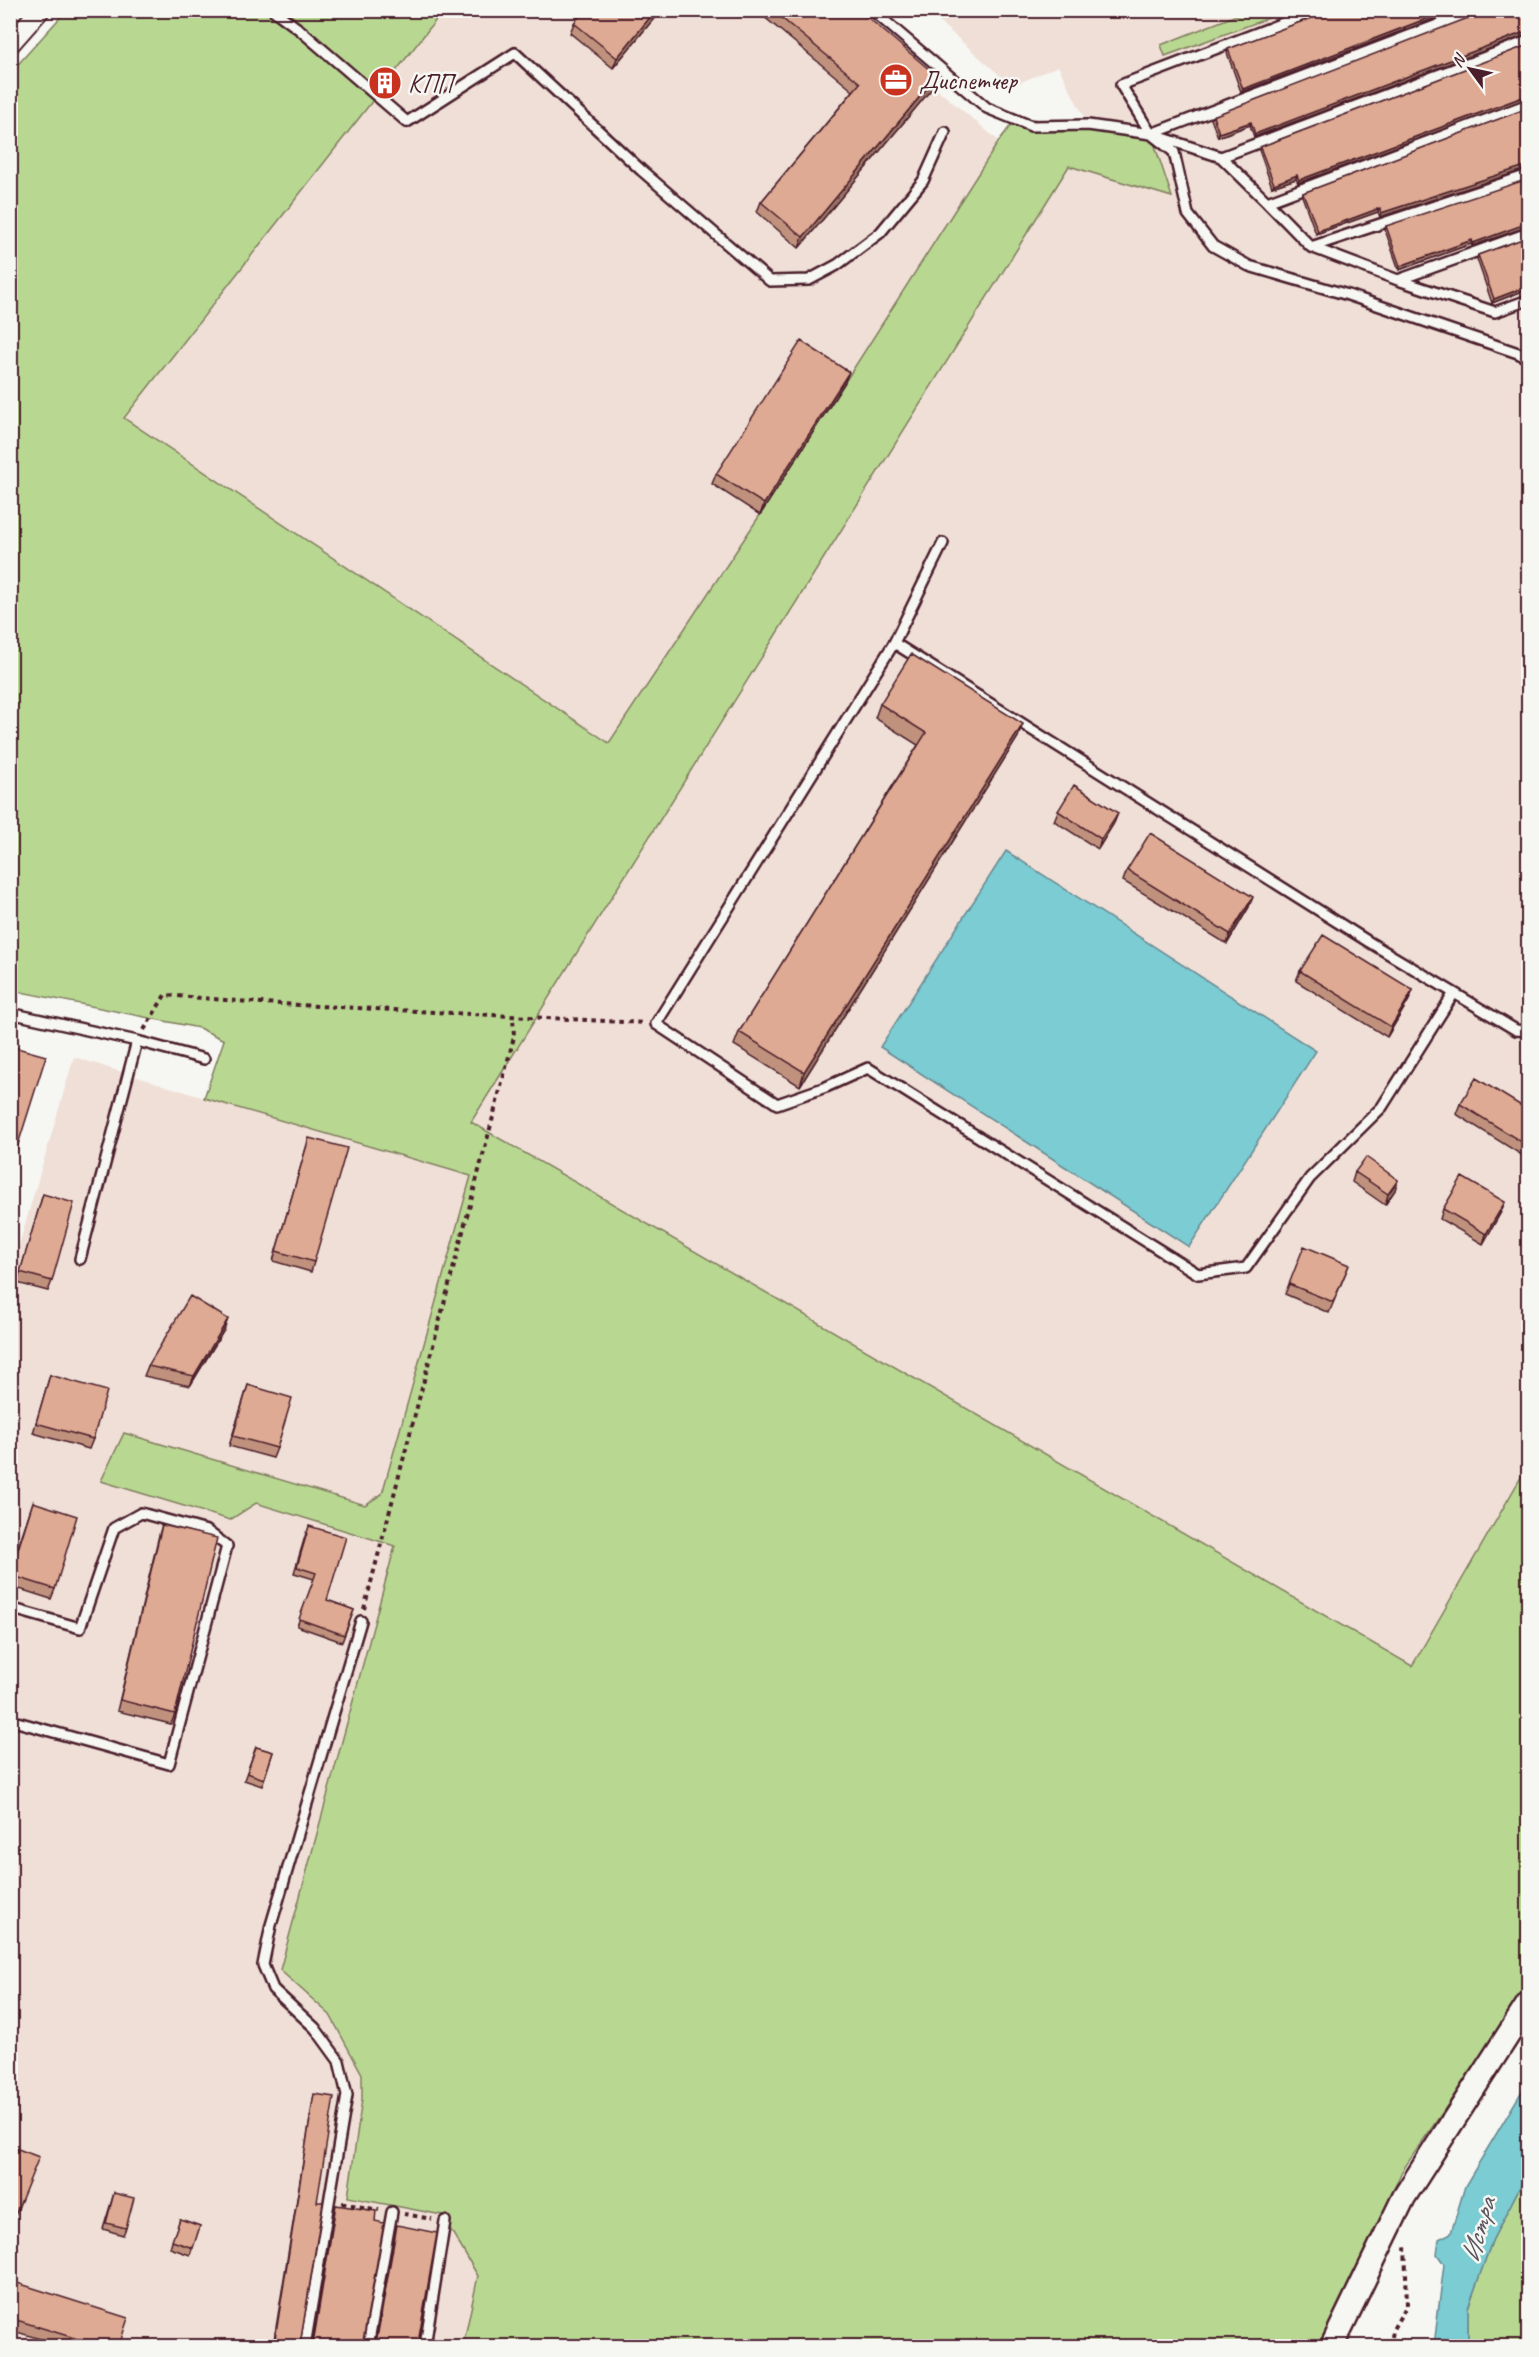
<svg xmlns="http://www.w3.org/2000/svg" width="1539" height="2357" font-family="Caveat,sans-serif">
<style>
.built{fill:#efdfd6}
.green{fill:#b8d892;stroke:#817c5e;stroke-width:1.5}
.water{fill:#7bccd3;stroke:#678790;stroke-width:1.5}
.lines{fill:none;stroke-linecap:round;stroke-linejoin:round}
.service-casing{stroke:#4a1f2b;stroke-width:14}
.minor-casing{stroke:#4a1f2b;stroke-width:22}
.tertiary-casing{stroke:#4a1f2b;stroke-width:27}
.path{stroke:#4a1f2b;stroke-width:4;stroke-dasharray:4.5 4.5;stroke-linecap:butt}
.service{stroke:#f6f6f2;stroke-width:9}
.minor{stroke:#f6f6f2;stroke-width:18}
.tertiary{stroke:#f6f6f2;stroke-width:22}
.wall{fill:#c0927e;stroke:#4a1f2b;stroke-width:1.5}
.shaded-wall{fill:#9c7767;stroke:#4a1f2b;stroke-width:1.5}
.building{fill:#dfaa93;stroke:#4a1f2b;stroke-width:1.5}
.labels{text-anchor:middle;dominant-baseline:central;stroke-width:5;stroke-linejoin:round;paint-order:stroke}
.poi-label{font-size:26px;fill:#4a1f2b;stroke:#f6f6f2;text-anchor:start}
.water-label{font-size:27px;font-style:italic;fill:#59535d;stroke:#f6f6f2}
</style>
<rect width="100%" height="100%" fill="#f6f6f2"/>
<filter id="ink" filterUnits="userSpaceOnUse"><feTurbulence type="fractalNoise" baseFrequency=".0167" numOctaves="2"/><feDisplacementMap in="SourceGraphic" scale="12" xChannelSelector="R" yChannelSelector="G"/><feConvolveMatrix kernelMatrix="1 2 1 2 8 2 1 2 1" color-interpolation-filters="sRGB"/></filter>
<g filter="url(#ink)">
<path class="built" d="M 443,11 L 843,11 L 999,141 L 760,515 L 609,744 L 124,418 Z
M 927,11 L 1247,11 L 1161,45 L 1165,56 L 1288,11 L 1528,11 L 1528,1465 L 1413,1666 L 470,1122 L 1069,166 L 1172,197 L 1088,125 L 1058,66 L 1012,86 Z
M 74,1057 L 204,1098 L 471,1176 L 382,1494 L 365,1505 L 125,1433 L 256,1503 L 395,1546 L 280,1970 L 331,2015 L 362,2074 L 362,2099 L 348,2197 L 442,2215 L 478,2276 L 463,2346 L 11,2346 L 10,1276 Z"/>
<path class="green" d="M 66,11 L 443,11 L 124,418 L 609,743 L 760,515 L 999,141 L 1017,117 L 1151,134 L 1172,197 L 1069,166 L 471,1122 L 1412,1666 L 1528,1465 L 1528,1988 L 1402,2171 L 1323,2346 L 463,2346 L 478,2276 L 442,2215 L 348,2197 L 362,2099 L 362,2074 L 330,2015 L 280,1970 L 395,1546 L 256,1503 L 230,1520 L 101,1481 L 124,1433 L 365,1505 L 382,1494 L 471,1176 L 204,1098 L 224,1040 L 199,1028 L 11,990 L 11,72 Z
M 1247,11 L 1288,11 L 1165,56 L 1161,45 Z
M 1528,2171 L 1528,2346 L 1468,2346 L 1468,2308 L 1492,2241 Z"/>
<path class="water" d="M 1006,851 L 1316,1051 L 1189,1247 L 880,1047 Z
M 1528,2081 L 1528,2171 L 1492,2241 L 1468,2308 L 1468,2346 L 1434,2346 L 1444,2264 L 1437,2254 L 1439,2239 L 1451,2233 L 1465,2186 Z"/>
<g class="lines">
<defs>
<path id="service" d="M 273,10 L 300,30 L 407,122 L 515,53 L 641,170 L 770,281 L 809,280 L 837,265 L 880,233 L 923,181 L 945,132
M 872,10 L 987,108 L 1031,126 L 1088,125 L 1151,134 L 1221,157 L 1267,202 L 1528,104
M 1317,10 L 1121,85 L 1151,134 L 1174,152 L 1188,214 L 1213,246 L 1249,266 L 1348,295 L 1518,353 L 1528,359
M 1151,134 L 1477,10
M 1221,157 L 1528,41
M 1267,202 L 1311,247 L 1528,175
M 1311,247 L 1398,280 L 1528,233
M 1398,280 L 1495,312 L 1528,300
M 943,543 L 894,643 L 656,1024 L 777,1104 L 826,1087 L 868,1068 L 1198,1274 L 1246,1268 L 1310,1178 L 1382,1107 L 1454,993
M 894,643 L 1369,942 L 1516,1030 L 1528,1031
M 10,1013 L 137,1041 L 80,1259
M 137,1041 L 204,1059
M 10,1608 L 80,1628 L 114,1528 L 141,1513 L 207,1531 L 227,1546 L 169,1764 L 10,1720
M 305,2346 L 347,2095 L 339,2061 L 315,2028 L 273,1989 L 263,1965 L 271,1925 L 361,1621
M 368,2346 L 392,2212
M 425,2346 L 445,2221"/>
<path id="minor" d="M 10,44 L 40,10"/>
<path id="tertiary" d="M 1332,2346 L 1404,2197 L 1528,2004"/>
</defs>
<use href="#service" class="service-casing"/>
<use href="#minor" class="minor-casing"/>
<use href="#tertiary" class="tertiary-casing"/>
<path class="path" d="M 144,1030 L 165,995 L 262,1003 L 644,1023
M 364,1609 L 514,1037 L 513,1017
M 342,2203 L 379,2210
M 404,2214 L 432,2219
M 1391,2346 L 1393,2329 L 1407,2305 L 1405,2243"/>
<use href="#service" class="service"/>
<use href="#minor" class="minor"/>
<use href="#tertiary" class="tertiary"/>
</g>
<path class="wall" d="M 584,10 L 661,10 L 613,68 L 570,33 L 574,23 Z
M 756,10 L 859,10 L 934,86 L 799,248 L 757,212 L 761,202 L 853,91 Z
M 1333,10 L 1241,92 L 1227,53 L 1228,49 Z
M 1526,35 L 1254,137 L 1250,125 L 1218,137 L 1211,119 L 1213,116 Z
M 1528,45 L 1528,98 L 1298,183 L 1296,179 L 1272,187 L 1259,150 L 1260,147 Z
M 1528,108 L 1528,169 L 1526,169 L 1380,217 L 1378,212 L 1316,234 L 1302,196 L 1303,193 Z
M 1386,226 L 1526,227 L 1472,246 L 1471,244 L 1399,270 L 1385,230 Z
M 1528,237 L 1528,289 L 1492,303 L 1477,259 L 1478,255 Z
M 845,382 L 760,515 L 712,484 L 716,474 Z
M 880,704 L 1018,737 L 800,1086 L 734,1045 L 739,1032 L 918,745 L 875,718 Z
M 1058,811 L 1118,813 L 1114,823 L 1098,849 L 1054,821 Z
M 1127,870 L 1249,907 L 1227,944 L 1123,881 Z
M 1300,971 L 1413,990 L 1409,1000 L 1387,1037 L 1296,981 Z
M 1460,1104 L 1528,1110 L 1528,1159 L 1456,1114 Z
M 309,1138 L 314,1262 L 311,1272 L 273,1261 Z
M 1355,1172 L 1395,1190 L 1385,1205 L 1352,1182 Z
M 43,1194 L 52,1281 L 48,1291 L 17,1283 Z
M 1443,1209 L 1501,1212 L 1483,1244 L 1440,1219 Z
M 1349,1265 L 1329,1313 L 1285,1294 L 1289,1284 Z
M 224,1330 L 190,1386 L 144,1376 L 148,1366 Z
M 50,1375 L 93,1439 L 89,1449 L 33,1433 Z
M 248,1385 L 277,1448 L 273,1458 L 229,1446 Z
M 33,1502 L 55,1589 L 51,1599 L 10,1586 L 10,1571 Z
M 162,1525 L 175,1714 L 171,1724 L 117,1711 L 159,1535 Z
M 306,1533 L 327,1600 L 354,1610 L 342,1642 L 297,1626 L 314,1579 L 294,1573 Z
M 256,1747 L 273,1752 L 262,1786 L 244,1780 Z
M 314,2094 L 317,2202 L 300,2345 L 302,2346 L 273,2346 Z
M 114,2193 L 126,2228 L 123,2235 L 103,2229 Z
M 336,2205 L 375,2221 L 363,2341 L 312,2345 Z
M 180,2219 L 200,2226 L 190,2255 L 170,2248 Z
M 397,2225 L 419,2337 L 420,2346 L 375,2345 Z
M 10,2282 L 119,2346 L 64,2346 L 10,2330 Z"/>
<path class="shaded-wall" d="M 656,10 L 661,10 L 613,68 L 617,58 Z
M 1449,10 L 1457,10 L 1241,92 L 1243,89 Z
M 1527,31 L 1528,31 L 1528,35 L 1526,35 L 1254,137 L 1255,134 Z
M 937,76 L 934,86 L 799,248 L 803,237 Z
M 1528,95 L 1528,98 L 1298,183 L 1299,180 Z
M 1251,122 L 1250,125 L 1218,137 L 1219,133 Z
M 1527,165 L 1526,169 L 1380,217 L 1381,213 Z
M 1297,175 L 1296,179 L 1272,187 L 1274,184 Z
M 1380,208 L 1378,212 L 1316,234 L 1318,231 Z
M 1527,223 L 1528,223 L 1528,227 L 1526,227 L 1472,246 L 1473,243 Z
M 1472,240 L 1471,244 L 1399,270 L 1400,266 Z
M 1528,286 L 1528,289 L 1492,303 L 1494,299 Z
M 849,372 L 845,382 L 760,515 L 764,504 Z
M 1023,724 L 1018,737 L 800,1086 L 804,1072 Z
M 1118,813 L 1114,823 L 1098,849 L 1101,839 Z
M 1253,897 L 1249,907 L 1227,944 L 1230,934 Z
M 1413,990 L 1409,1000 L 1387,1037 L 1391,1027 Z
M 1398,1180 L 1395,1190 L 1385,1205 L 1388,1194 Z
M 1505,1202 L 1501,1212 L 1483,1244 L 1486,1234 Z
M 228,1319 L 224,1330 L 190,1386 L 194,1376 Z"/>
<path class="building" d="M 584,10 L 656,10 L 617,58 L 574,23 Z
M 772,10 L 859,10 L 937,76 L 803,237 L 761,202 L 860,83 Z
M 1333,10 L 1449,10 L 1243,89 L 1228,49 Z
M 1484,10 L 1528,10 L 1528,31 L 1527,31 L 1255,134 L 1251,122 L 1219,133 L 1213,116 L 1481,13 Z
M 1528,45 L 1528,95 L 1299,180 L 1297,175 L 1274,184 L 1260,147 Z
M 1528,108 L 1528,165 L 1381,213 L 1380,208 L 1318,231 L 1303,193 Z
M 1528,179 L 1528,223 L 1473,243 L 1472,240 L 1400,266 L 1386,226 Z
M 1528,237 L 1528,286 L 1494,299 L 1478,255 Z
M 801,341 L 849,372 L 764,504 L 716,474 Z
M 911,654 L 1023,724 L 804,1072 L 739,1032 L 926,733 L 880,704 Z
M 1074,785 L 1118,813 L 1101,839 L 1058,811 Z
M 1150,833 L 1253,897 L 1230,934 L 1127,870 Z
M 1323,935 L 1413,990 L 1391,1027 L 1300,971 Z
M 10,1046 L 46,1056 L 10,1170 Z
M 1476,1078 L 1528,1110 L 1528,1146 L 1460,1104 Z
M 309,1138 L 347,1148 L 314,1262 L 276,1251 Z
M 1366,1157 L 1398,1180 L 1388,1194 L 1355,1172 Z
M 1462,1177 L 1505,1202 L 1486,1234 L 1443,1209 Z
M 43,1194 L 74,1203 L 52,1281 L 20,1272 Z
M 1304,1246 L 1349,1265 L 1333,1302 L 1289,1284 Z
M 190,1296 L 228,1319 L 194,1376 L 148,1366 Z
M 50,1375 L 107,1391 L 93,1439 L 36,1423 Z
M 248,1385 L 292,1398 L 277,1448 L 233,1436 Z
M 33,1502 L 77,1516 L 55,1589 L 10,1575 Z
M 162,1525 L 217,1538 L 175,1714 L 120,1700 Z
M 309,1526 L 346,1537 L 327,1600 L 354,1610 L 344,1635 L 299,1619 L 316,1573 L 297,1567 Z
M 256,1747 L 273,1752 L 264,1779 L 247,1773 Z
M 314,2094 L 334,2097 L 317,2202 L 323,2202 L 300,2345 L 302,2346 L 274,2346 Z
M 10,2146 L 39,2157 L 10,2228 Z
M 114,2193 L 134,2198 L 126,2228 L 106,2223 Z
M 336,2205 L 376,2211 L 375,2221 L 384,2223 L 363,2341 L 364,2346 L 310,2346 L 313,2344 Z
M 180,2219 L 200,2226 L 193,2248 L 172,2241 Z
M 397,2225 L 437,2233 L 419,2337 L 420,2346 L 421,2346 L 373,2346 L 376,2344 Z
M 11,2281 L 128,2318 L 119,2346 L 100,2346 L 10,2318 Z
M 434,2340 L 463,2346 L 430,2346 Z"/>
</g>
<defs>
<symbol id="office-disc" viewBox="-11 -11 22 22"><circle r="9.5" fill="#c8321e" stroke="#f6f6f2"/><path d="M-6-3h4V-5.5h4V-3h4V5H-6ZM-1-4.5V-3h2v-1.5ZM-6 0V1H6V0Z" fill="#fff"/></symbol>
<symbol id="building-disc" viewBox="-11 -11 22 22"><circle r="9.5" fill="#c8321e" stroke="#f6f6f2"/><path d="M-4-6H4V6H1V3H-1V6H-4ZM-2.5-4.3h1.7v1.8h-1.7ZM.8-4.3h1.7v1.8H.8ZM-2.5-1h1.7V.8h-1.7ZM.8-1h1.7V.8H.8Z" fill="#fff"/></symbol>
</defs>
<g fill-rule="evenodd">
<use href="#office-disc" x="877" y="61" width="38" height="38"/>
<use href="#building-disc" x="366" y="64" width="38" height="38"/>
</g>
<g class="labels">
<g class="poi-label">
<text x="919" y="80">Диспетчер</text>
<text x="408" y="83">КПП</text>
</g>
<g class="water-label">
<text transform="translate(1478 2230) rotate(-74)">Истра</text>
</g>
</g>
<rect width="1539" height="2357" fill="none" stroke="#f6f6f2" stroke-width="36"/>
<rect x="18" y="18" width="1503" height="2321" fill="none" stroke="#4a1f2b" stroke-width="2" filter="url(#ink)"/>
<g transform="translate(1470 69) rotate(303)" stroke="#f6f6f2" stroke-width="4.5" paint-order="stroke">
<path d="M0-4.5L10 22L0 15L-10 22Z" fill="#4a1f2b"/>
<text y="-9" font-size="16" font-weight="bold" text-anchor="middle" fill="#4a1f2b">N</text>
</g>
</svg>
